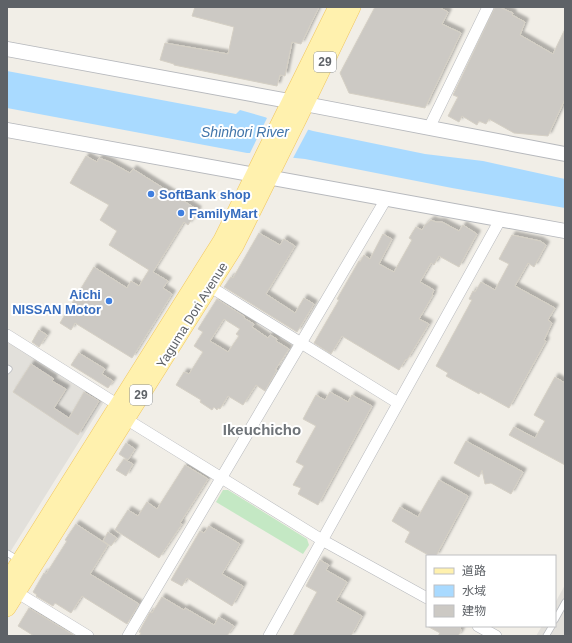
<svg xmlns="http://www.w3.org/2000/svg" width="572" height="643" font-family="Helvetica,'Noto Sans JP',sans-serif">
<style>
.industrial{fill:#e2e0db}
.green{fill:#c4e8c4}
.water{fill:#a9daff}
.pier{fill:#f1eee7}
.building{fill:#ccc9c4;stroke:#d5d0c5;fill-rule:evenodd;filter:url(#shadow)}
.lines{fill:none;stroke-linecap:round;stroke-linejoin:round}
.service-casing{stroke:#b7b9bd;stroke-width:7}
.minor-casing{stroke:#b7b9bd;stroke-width:12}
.tertiary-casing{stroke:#b7b9bd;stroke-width:16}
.primary-casing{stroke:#f2c75f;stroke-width:18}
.service{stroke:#fff;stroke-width:5.5}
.minor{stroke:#fff;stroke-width:11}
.tertiary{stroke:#fff;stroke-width:14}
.primary{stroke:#fff1ae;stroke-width:17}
.shop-dot{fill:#3f7fe0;stroke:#fff;stroke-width:1.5}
.labels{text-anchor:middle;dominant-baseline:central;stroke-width:4;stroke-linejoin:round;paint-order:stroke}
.shield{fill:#fff;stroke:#8e9195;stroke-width:1}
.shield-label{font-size:12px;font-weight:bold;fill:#5e6267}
.shop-label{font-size:13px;font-weight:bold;fill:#366cbe;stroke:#fff;text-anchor:start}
.street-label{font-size:13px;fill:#5e6267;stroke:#fff}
.water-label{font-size:14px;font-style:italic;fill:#4175aa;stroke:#fff}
.quarter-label{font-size:15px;font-weight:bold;fill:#6f7479;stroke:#fff}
</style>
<defs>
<filter id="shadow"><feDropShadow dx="3.5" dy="-3.5" stdDeviation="1" flood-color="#0004"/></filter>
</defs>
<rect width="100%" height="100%" fill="#f1eee7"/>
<path class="industrial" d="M 7,341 L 104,402 L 7,557 Z
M 565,585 L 565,636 L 536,636 L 542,626 L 555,626 L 555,603 Z"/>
<path class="green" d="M 223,490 L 228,490 L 307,539 L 309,545 L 303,554 L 216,502 Z"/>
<path class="water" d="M 7,71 L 236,114 L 240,110 L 313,131 L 425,154 L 483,161 L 565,179 L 565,208 L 452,188 L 305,159 L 247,153 L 7,108 Z"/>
<path class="pier" d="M 267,115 L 309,128 L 292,160 L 246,155 L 247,153 L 250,153 L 267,118 L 266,117 Z"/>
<path class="building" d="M 195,7 L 319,7 L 301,44 L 292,42 L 285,76 L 280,75 L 277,86 L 174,65 L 174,64 L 160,60 L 165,43 L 228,54 L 234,27 L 192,16 Z
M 375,7 L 439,7 L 448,12 L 442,24 L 461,33 L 425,108 L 349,93 L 340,73 Z
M 495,7 L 499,7 L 513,13 L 512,15 L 525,22 L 520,35 L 553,54 L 565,29 L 565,99 L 548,136 L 514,133 L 489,119 L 486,124 L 479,121 L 477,125 L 462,116 L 459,122 L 448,116 L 458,97 L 453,95 Z
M 86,156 L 97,162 L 99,158 L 110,162 L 130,173 L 133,169 L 198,210 L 188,225 L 184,222 L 153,272 L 168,281 L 163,288 L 172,294 L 132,358 L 75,323 L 71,330 L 60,323 L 94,267 L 127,288 L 131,281 L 139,286 L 149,270 L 109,245 L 117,231 L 100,220 L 109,205 L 70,183 Z
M 431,220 L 436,222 L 442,222 L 459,231 L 463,225 L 477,234 L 459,267 L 439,256 L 434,265 L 431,263 L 420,282 L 434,290 L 432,294 L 433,295 L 419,319 L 429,324 L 407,360 L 406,359 L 399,370 L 342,336 L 331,354 L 314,343 L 339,300 L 337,299 L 359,261 L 360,262 L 364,255 L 370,259 L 383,234 L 392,239 L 379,264 L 394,272 L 412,240 L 409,238 L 416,227 L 422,230 L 425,225 Z
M 259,233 L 280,245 L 284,239 L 295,246 L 266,294 L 295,313 L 304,298 L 314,304 L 297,332 L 224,287 L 231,277 L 233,278 Z
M 512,235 L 540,241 L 546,245 L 534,267 L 528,263 L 515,286 L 555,308 L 548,320 L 552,323 L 544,340 L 546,341 L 509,408 L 480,392 L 479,394 L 446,376 L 448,373 L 436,366 L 472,300 L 469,299 L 473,291 L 475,292 L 481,282 L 495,290 L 509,264 L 499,259 Z
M 217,299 L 245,317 L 244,318 L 254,324 L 252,327 L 268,338 L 270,335 L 277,339 L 276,341 L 289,349 L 275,370 L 277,370 L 265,391 L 256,385 L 243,405 L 228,396 L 220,409 L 218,408 L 217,410 L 214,407 L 212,410 L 200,402 L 201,400 L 176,385 L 184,372 L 189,374 L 203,352 L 194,346 L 203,332 L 198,329 ZM 224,319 L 240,329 L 236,334 L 239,336 L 228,352 L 210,341 Z
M 39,330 L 47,335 L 39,347 L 32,342 Z
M 79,353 L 105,369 L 102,374 L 113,381 L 108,388 L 71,365 Z
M 31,364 L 54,379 L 52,381 L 66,389 L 54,408 L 69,418 L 84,392 L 99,401 L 78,435 L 13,392 Z
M 555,377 L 565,383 L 565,465 L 509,435 L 514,427 L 535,438 L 545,421 L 534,415 Z
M 330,392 L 348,402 L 352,395 L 372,406 L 318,505 L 298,494 L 301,488 L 293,485 L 304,466 L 296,462 L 316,426 L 303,419 L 316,395 L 325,400 Z
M 466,441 L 523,472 L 511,494 L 491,483 L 485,484 L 482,470 L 479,477 L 454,463 Z
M 126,443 L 135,449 L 128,460 L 119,454 Z
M 124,459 L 133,464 L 126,476 L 116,470 Z
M 185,465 L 208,479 L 180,523 L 182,524 L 159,558 L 115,530 L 128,510 L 138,516 L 147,502 L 157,509 Z
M 439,480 L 468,496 L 436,556 L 430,556 L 405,542 L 410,532 L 392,521 L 400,507 L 418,517 Z
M 76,524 L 108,545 L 90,574 L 139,604 L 127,624 L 82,596 L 71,613 L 55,603 L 53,606 L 36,596 L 37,595 L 33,592 L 44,573 L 46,574 L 67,541 L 65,540 Z
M 209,526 L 240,544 L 222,574 L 243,586 L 232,606 L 187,578 L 182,586 L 171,580 L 200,531 L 204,533 Z
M 108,532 L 117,538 L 111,546 L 103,541 Z
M 320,560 L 329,565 L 326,570 L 347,582 L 336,601 L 362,616 L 351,636 L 293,636 L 317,592 L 306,586 Z
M 162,597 L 184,610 L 185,608 L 214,625 L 219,617 L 234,626 L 227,636 L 139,636 L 141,633 L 139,632 L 150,612 L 152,613 Z
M 29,608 L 75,636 L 34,636 L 18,626 Z
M 427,626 L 460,626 L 461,631 L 458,636 L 438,636 L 440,633 Z"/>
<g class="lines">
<defs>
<path id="service" d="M 7,368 L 9,369 L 7,371
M 7,553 L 19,560
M 555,620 L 565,602
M 546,636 L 552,626"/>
<path id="minor" d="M 429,128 L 488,7
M 209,286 L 398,403
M 7,335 L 123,408
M 126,419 L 322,540 L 427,598
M 13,590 L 88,636
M 478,626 L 496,636
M 128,636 L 386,199
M 269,636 L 500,220"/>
<path id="tertiary" d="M 7,49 L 305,104 L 565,154
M 7,130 L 565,231"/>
<path id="primary" d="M 7,582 L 222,240 L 337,7
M 7,608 L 235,246 L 299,117 L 352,7"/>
</defs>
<use href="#service" class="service-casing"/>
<use href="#minor" class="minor-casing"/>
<use href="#tertiary" class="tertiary-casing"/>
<use href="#primary" class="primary-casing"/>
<use href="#service" class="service"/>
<use href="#minor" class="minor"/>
<use href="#tertiary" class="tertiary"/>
<use href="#primary" class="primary"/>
</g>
<g class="shop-dot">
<circle cx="151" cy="194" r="4"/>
<circle cx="181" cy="213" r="4"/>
<circle cx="109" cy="301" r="4"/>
</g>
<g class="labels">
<g class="shield">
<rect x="314" y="52" width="22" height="20" rx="3"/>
<rect x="130" y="385" width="22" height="20" rx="3"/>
</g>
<g class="shield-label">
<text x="325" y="62">29</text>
<text x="141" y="395">29</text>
</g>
<g class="shop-label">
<text x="159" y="194">SoftBank shop</text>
<text x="189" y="213">FamilyMart</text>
<text x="101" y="294" text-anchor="end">Aichi<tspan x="101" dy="15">NISSAN Motor</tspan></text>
</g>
<g class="street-label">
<text transform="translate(192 315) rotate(-58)">Yaguma Dori Avenue</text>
</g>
<g class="water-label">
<text x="245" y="132">Shinhori River</text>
</g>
<g class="quarter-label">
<text x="262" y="429">Ikeuchicho</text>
</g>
</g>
<rect width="572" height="643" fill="none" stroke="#5e6267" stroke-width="16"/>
<rect x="426" y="555" width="130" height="72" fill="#ffffff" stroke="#bfc0c2"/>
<rect x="434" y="568" width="20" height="6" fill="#fff1ae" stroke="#bfc0c2"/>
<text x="462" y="575" font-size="12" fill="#5e6267">道路</text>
<rect x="434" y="585" width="20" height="12" fill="#a9daff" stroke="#bfc0c2"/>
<text x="462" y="595" font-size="12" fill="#5e6267">水域</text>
<rect x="434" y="605" width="20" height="12" fill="#ccc9c4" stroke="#bfc0c2"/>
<text x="462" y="615" font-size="12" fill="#5e6267">建物</text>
</svg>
